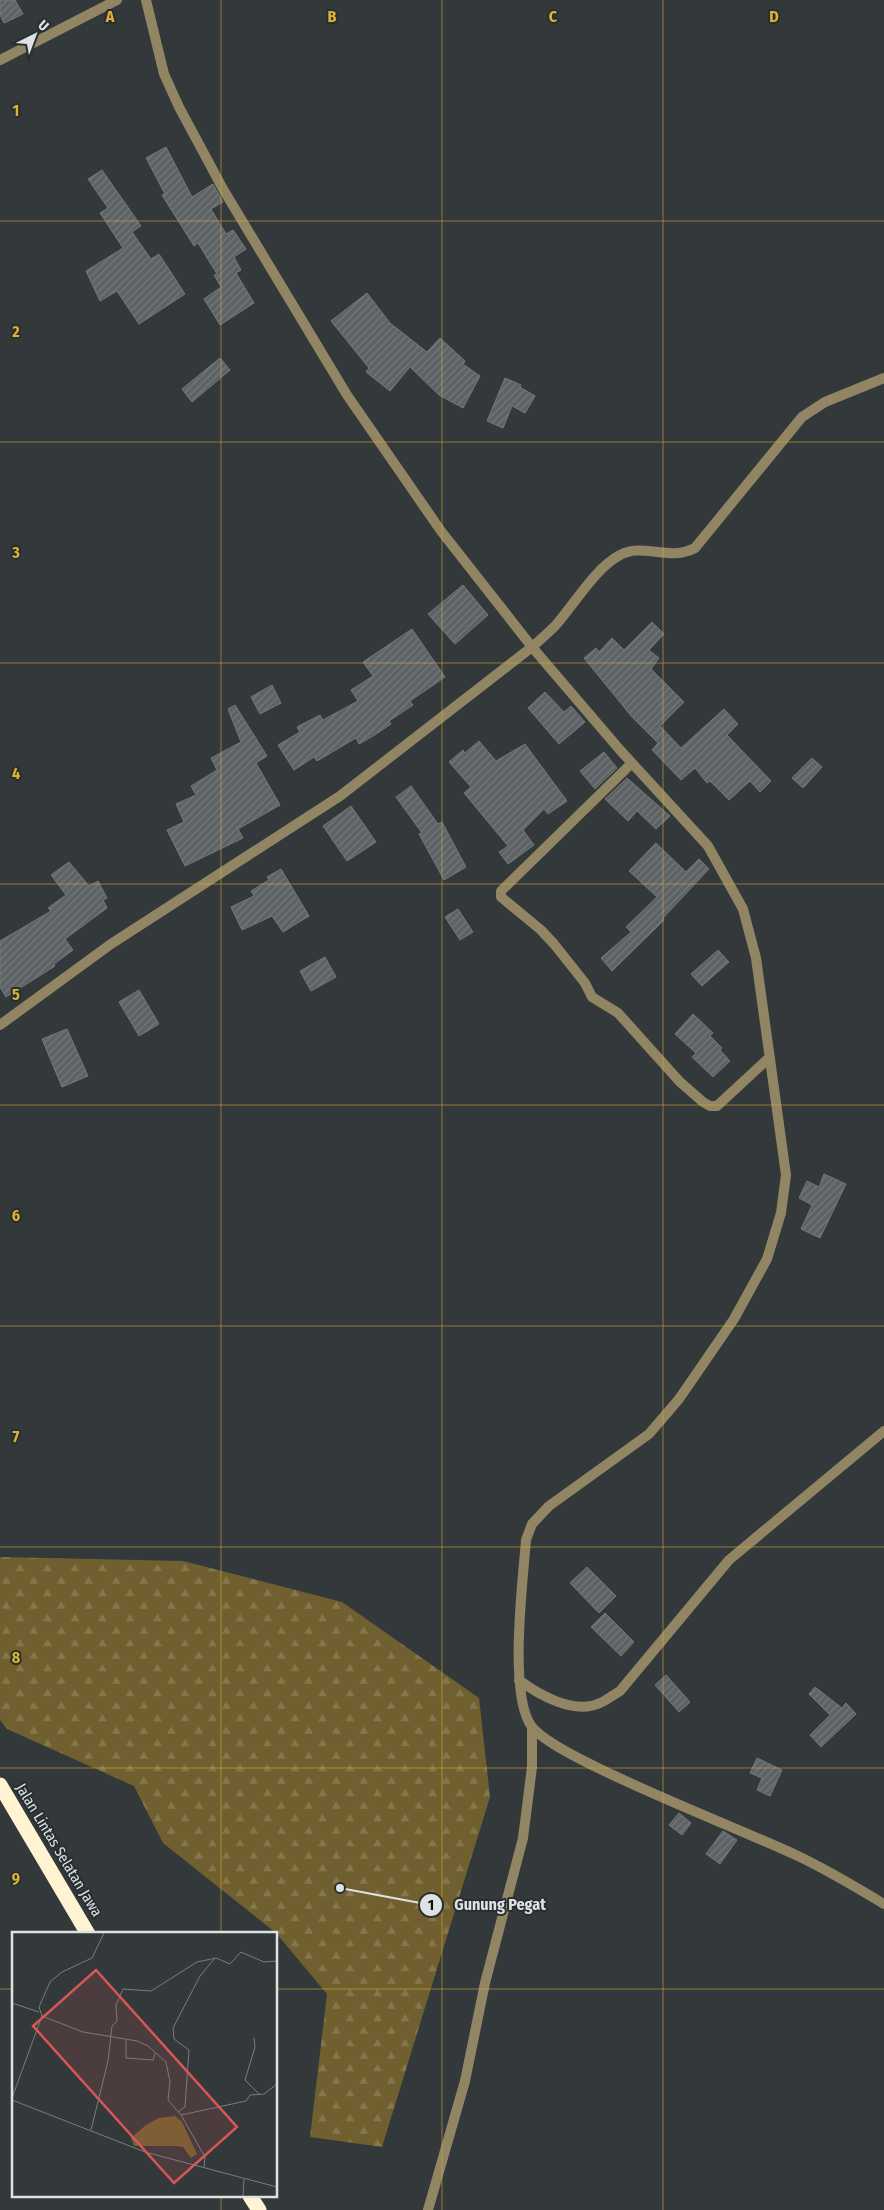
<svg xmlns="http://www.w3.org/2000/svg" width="884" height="2210" font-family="'Fira Sans Condensed',sans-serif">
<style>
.forest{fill:url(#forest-firs)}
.building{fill:url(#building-hatch);stroke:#73787a}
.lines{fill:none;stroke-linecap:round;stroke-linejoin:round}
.street{stroke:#928563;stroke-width:10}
.highway{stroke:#fff3d1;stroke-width:15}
.grid{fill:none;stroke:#dbb233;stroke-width:1;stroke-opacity:0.55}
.labels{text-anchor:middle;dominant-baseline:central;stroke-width:4;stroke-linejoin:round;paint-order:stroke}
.street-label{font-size:15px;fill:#dfe2e3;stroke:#292e30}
.inset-road{fill:none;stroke:#787c7e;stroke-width:1}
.view{fill:#d85657;fill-opacity:0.15;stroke:#d85657;stroke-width:2.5}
.inset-edge{fill:none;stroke:#dfe2e3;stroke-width:2.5}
.grid-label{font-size:16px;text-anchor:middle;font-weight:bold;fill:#dbb233;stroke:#292e30;stroke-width:4;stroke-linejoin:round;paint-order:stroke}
.leader{fill:none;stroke:#dfe2e3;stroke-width:2}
.callout-dot{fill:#dfe2e3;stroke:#292e30;stroke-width:2}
.mark-label{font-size:15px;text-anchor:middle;font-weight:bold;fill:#111}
.callout-label{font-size:16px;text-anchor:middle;font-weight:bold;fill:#dfe2e3;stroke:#292e30;stroke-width:4;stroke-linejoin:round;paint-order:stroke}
</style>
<defs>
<pattern id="forest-firs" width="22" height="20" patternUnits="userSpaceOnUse" patternTransform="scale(1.25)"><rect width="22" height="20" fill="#71602f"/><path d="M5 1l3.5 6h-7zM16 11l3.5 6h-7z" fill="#85764d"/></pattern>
<pattern id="building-hatch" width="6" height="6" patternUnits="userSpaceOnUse" patternTransform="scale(1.25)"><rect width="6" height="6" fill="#5d6264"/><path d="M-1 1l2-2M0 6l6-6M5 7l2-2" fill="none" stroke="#74787a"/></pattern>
</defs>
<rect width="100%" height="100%" fill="#33383a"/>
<path class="forest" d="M 0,1557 L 183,1561 L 342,1602 L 479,1698 L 490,1797 L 382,2147 L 310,2137 L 327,1994 L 276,1933 L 163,1843 L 134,1786 L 7,1729 L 0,1720 Z"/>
<path class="building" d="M 0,0 L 15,0 L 23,14 L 4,23 L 0,15 Z
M 166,147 L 192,197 L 213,184 L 223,202 L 211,209 L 226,234 L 233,230 L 246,249 L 234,257 L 241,270 L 236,273 L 254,303 L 220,325 L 204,299 L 221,287 L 214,275 L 217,274 L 198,243 L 194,246 L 162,195 L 165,194 L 146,158 Z
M 102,170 L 141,226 L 132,232 L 151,259 L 159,254 L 185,294 L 139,324 L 117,291 L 100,301 L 86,271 L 123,248 L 100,213 L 108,208 L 88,179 Z
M 367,293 L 390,323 L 427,352 L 440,338 L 465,361 L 463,364 L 480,376 L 463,408 L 439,395 L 410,367 L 390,391 L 366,372 L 369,368 L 331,321 Z
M 220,358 L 230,370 L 192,402 L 182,389 Z
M 505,378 L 521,385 L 520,387 L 535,396 L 525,413 L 512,406 L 503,428 L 487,421 Z
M 463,585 L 488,615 L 455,644 L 428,614 Z
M 652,622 L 664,634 L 649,650 L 659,658 L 651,669 L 684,702 L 660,726 L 681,748 L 724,709 L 738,724 L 727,735 L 771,781 L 760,792 L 750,781 L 729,800 L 710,781 L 707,783 L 695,768 L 681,780 L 652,750 L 658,743 L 632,717 L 584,658 L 596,648 L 599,652 L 612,638 L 624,650 Z
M 412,629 L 445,677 L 410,701 L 413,705 L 389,721 L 391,724 L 373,736 L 359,744 L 356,738 L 317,761 L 314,757 L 294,770 L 278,745 L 300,732 L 297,727 L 320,715 L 323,720 L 358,701 L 351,690 L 373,676 L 363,662 Z
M 272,685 L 281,703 L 260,714 L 251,697 Z
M 545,692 L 564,712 L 571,706 L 585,722 L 559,744 L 528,708 Z
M 235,705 L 267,756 L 256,763 L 280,805 L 238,829 L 243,838 L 185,866 L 167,830 L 184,822 L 176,804 L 196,795 L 191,786 L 217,770 L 211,758 L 241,742 L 228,709 Z
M 479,741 L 496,761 L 525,744 L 567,801 L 548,814 L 544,809 L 523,830 L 534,845 L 508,864 L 499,852 L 508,846 L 464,793 L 471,787 L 449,762 L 463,750 L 465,753 Z
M 604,752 L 617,768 L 595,789 L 580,771 Z
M 812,758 L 822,767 L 803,788 L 792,778 Z
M 627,778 L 670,816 L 656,829 L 637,811 L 628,821 L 605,799 Z
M 411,786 L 438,824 L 442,822 L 466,867 L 444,880 L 419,834 L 422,833 L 396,797 Z
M 351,806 L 376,842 L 347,861 L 323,826 Z
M 656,843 L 686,872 L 699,859 L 709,869 L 663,918 L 664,920 L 612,971 L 601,958 L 631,932 L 626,927 L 657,897 L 629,871 Z
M 69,862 L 89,886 L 98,881 L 107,898 L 103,900 L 107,908 L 65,939 L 73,950 L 54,964 L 55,966 L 6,997 L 0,987 L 0,941 L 51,911 L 48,908 L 66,895 L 51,875 Z
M 281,869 L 309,916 L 283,932 L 272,916 L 242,930 L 231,907 L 254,896 L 251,891 L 269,880 L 267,877 Z
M 458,909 L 473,932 L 460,940 L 445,917 Z
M 718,950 L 729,962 L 702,986 L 691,974 Z
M 325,957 L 336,977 L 311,991 L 300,971 Z
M 139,990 L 159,1024 L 139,1036 L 119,1002 Z
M 693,1014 L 713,1033 L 710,1036 L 722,1048 L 720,1050 L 730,1061 L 713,1077 L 692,1057 L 696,1053 L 675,1034 Z
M 67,1029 L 88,1076 L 62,1087 L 42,1039 Z
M 824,1174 L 846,1184 L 820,1238 L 801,1229 L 812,1205 L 799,1198 L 807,1181 L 819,1187 Z
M 587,1567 L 616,1596 L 599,1613 L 570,1583 Z
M 605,1613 L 634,1642 L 621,1656 L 591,1627 Z
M 666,1675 L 690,1702 L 679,1712 L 655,1685 Z
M 815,1687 L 842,1708 L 846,1703 L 856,1714 L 821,1747 L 810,1735 L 830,1715 L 809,1694 Z
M 757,1758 L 782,1770 L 770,1796 L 757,1790 L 762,1778 L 750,1773 Z
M 679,1813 L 691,1823 L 682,1835 L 669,1825 Z
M 723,1831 L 737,1840 L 720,1864 L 706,1854 Z"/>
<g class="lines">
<path class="street" d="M 146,0 L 164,74 L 179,107 L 223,189 L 347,395 L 441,531 L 532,647 L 620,750 L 708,846 L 743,909 L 756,958 L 786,1175 L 781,1213 L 767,1259 L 734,1319 L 679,1399 L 649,1434 L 549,1506 L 532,1524 L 526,1540 C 523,1580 508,1696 532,1727 C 542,1739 572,1755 586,1762 C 655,1797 728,1824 798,1856 C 827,1870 856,1887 884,1904
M 0,60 L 117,0
M 632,763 L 501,891 L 501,897 L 541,930 L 554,944 L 585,983 L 592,997 L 618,1013 L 680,1082 L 703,1102 L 710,1106 L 717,1106 L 770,1057
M 0,1025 L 111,944 L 340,796 L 532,647 C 540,640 548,633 555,626 C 574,605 595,568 620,555 C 643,542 669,562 695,548 L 802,417 L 825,402 L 884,378
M 519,1680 C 539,1695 574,1715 600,1703 C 607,1700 613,1695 620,1691 L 729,1560 L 884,1431
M 428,2210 L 465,2081 L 485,1983 L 523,1838 L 532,1767 L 532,1727"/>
<path class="highway" d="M 0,1785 L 88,1934
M 250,2196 L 259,2210"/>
</g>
<path class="grid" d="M 221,0 L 221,1934M 442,0 L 442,2210M 663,0 L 663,2210M 0,221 L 884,221M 0,442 L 884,442M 0,663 L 884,663M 0,884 L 884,884M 0,1105 L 884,1105M 0,1326 L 884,1326M 0,1547 L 884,1547M 0,1768 L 884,1768M 0,1989 L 14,1989M 276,1989 L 884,1989M 221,2196 L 221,2210"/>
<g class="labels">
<g class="street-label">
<text transform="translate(59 1850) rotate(59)">Jalan Lintas Selatan Jawa</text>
</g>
</g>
<g transform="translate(12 1932)">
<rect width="265" height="265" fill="#33383a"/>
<path d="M 163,184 L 170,190 L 185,222 L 179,226 L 171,215 L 164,214 L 122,214 L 119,206 L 134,193 L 147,186 Z" fill="#71602f"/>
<path class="inset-road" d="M 92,1 L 80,26 L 50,40 L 38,50 L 27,75 L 30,84 L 71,100 L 125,109 L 136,114 L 154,130 L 158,150 L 156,168 L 169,183 L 234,169 L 238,163 L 252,162 L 265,152M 0,71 L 27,80M 242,106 L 243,115 L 233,148 L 248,163M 114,108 L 114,126 L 141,128 L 143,121M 0,166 L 30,84M 0,168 L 133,220 L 265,255M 166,180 L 173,175 L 177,118 L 162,107 L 161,96 L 188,44 L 203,26M 169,183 L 193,225 L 192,235M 79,198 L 96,129 L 100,94 L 105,89 L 104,73 L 111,57 L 139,59 L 185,30 L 204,26 L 218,32 L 229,20 L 252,30 L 265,29M 231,264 L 232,247"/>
<path class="view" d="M 84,38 L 225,195 L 162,251 L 21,94 Z"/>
<rect width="265" height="265" class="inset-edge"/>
</g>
<g class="grid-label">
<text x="110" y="22">A</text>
<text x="332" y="22">B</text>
<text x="553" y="22">C</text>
<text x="774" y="22">D</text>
<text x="16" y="116">1</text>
<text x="16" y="337">2</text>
<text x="16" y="558">3</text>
<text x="16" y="779">4</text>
<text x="16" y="1000">5</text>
<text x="16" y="1221">6</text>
<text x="16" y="1442">7</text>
<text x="16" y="1663">8</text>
<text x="16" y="1884">9</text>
</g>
<path class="leader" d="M340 1888L431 1905"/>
<g class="callout-dot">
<circle cx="340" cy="1888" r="5"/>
<circle cx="431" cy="1905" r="12"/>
</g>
<g class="mark-label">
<text x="431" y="1910">1</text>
</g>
<g class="callout-label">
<text x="500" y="1910">Gunung Pegat</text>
</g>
<g transform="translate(35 35) rotate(42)" stroke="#292e30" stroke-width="4" paint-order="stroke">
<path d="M0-4L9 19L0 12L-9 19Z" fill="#dfe2e3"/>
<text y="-8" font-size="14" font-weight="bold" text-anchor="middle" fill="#dfe2e3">U</text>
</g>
</svg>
